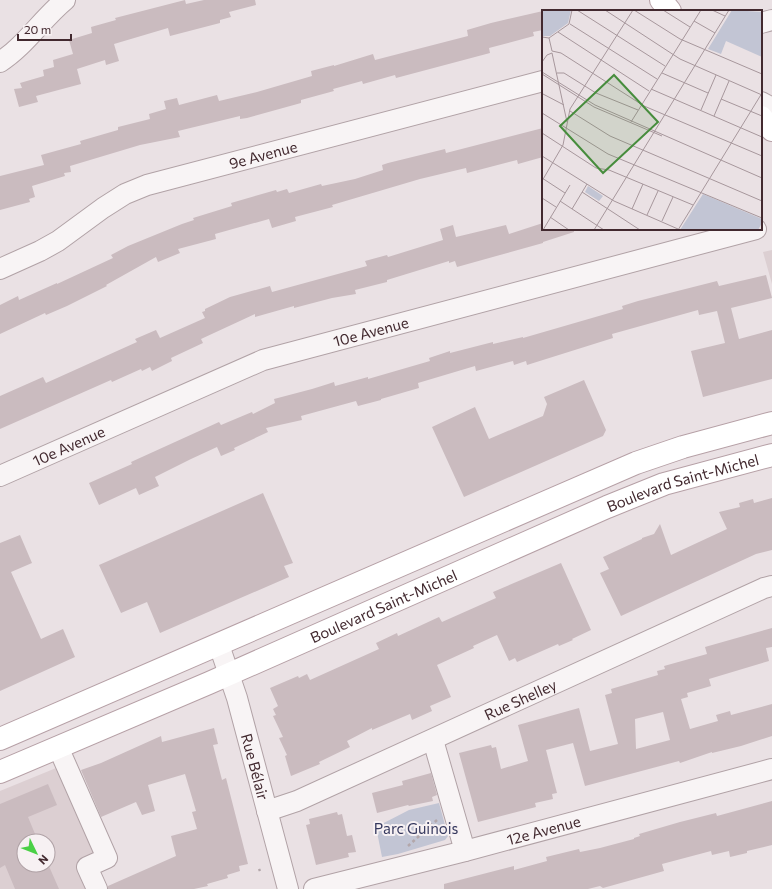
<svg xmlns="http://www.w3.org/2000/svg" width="772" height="889" font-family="Commissioner,sans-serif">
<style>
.built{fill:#dccfd2;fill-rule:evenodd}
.green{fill:#c2c5d4}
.building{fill:#cabbbf;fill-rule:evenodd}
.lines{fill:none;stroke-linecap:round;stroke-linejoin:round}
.minor-casing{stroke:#b1a2a6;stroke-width:22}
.major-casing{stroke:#b6a0a6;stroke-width:24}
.path{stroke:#b3a7aa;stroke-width:2.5;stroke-dasharray:3 3;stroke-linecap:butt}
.minor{stroke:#f8f4f5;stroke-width:20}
.major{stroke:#fff;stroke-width:22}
.labels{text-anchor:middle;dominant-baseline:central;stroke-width:4;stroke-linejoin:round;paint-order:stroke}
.street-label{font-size:15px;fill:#42292f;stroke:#f7f1f3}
.park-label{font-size:15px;fill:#36395e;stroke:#f7f1f3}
.inset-road{fill:none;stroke:#a7979c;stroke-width:1}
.view{fill:#478d3d;fill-opacity:0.15;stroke:#478d3d;stroke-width:2}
.inset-edge{fill:none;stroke:#42292f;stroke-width:2}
</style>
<rect width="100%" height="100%" fill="#eae1e4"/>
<path class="built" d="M 772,250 L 772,284 L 763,252 Z
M 61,766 L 100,854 L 90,889 L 0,889 L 0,791 ZM 24,841 L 48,841 L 48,865 L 24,865 Z"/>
<path class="green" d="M 439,803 L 448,836 L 445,840 L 398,854 L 382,857 L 376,827 L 409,810 Z"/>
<path class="building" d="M 185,0 L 186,4 L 204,0 L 255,0 L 256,5 L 229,12 L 231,17 L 220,20 L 220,23 L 170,36 L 168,28 L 114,44 L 119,61 L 106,65 L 105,60 L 77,69 L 81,84 L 36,96 L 38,102 L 19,107 L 14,89 L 22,88 L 20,83 L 44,76 L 43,70 L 54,67 L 53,60 L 73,54 L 69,40 L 92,33 L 91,27 L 116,20 L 115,18 Z
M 543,11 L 543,30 L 533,32 L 534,36 L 489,48 L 490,53 L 396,78 L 395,75 L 363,84 L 362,81 L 333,89 L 334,91 L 301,100 L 301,103 L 247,118 L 240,119 L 240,116 L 178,131 L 180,137 L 140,145 L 70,166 L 71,172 L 64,173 L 65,176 L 32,186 L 35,197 L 29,199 L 30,202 L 0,210 L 0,176 L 44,165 L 41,155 L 81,144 L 80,141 L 118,130 L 118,127 L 150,119 L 149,114 L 166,109 L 164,101 L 177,98 L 179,105 L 217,95 L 219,101 L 257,92 L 312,76 L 311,71 L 334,65 L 334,66 L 373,54 L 375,60 L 468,36 L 467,30 L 491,23 Z
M 543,128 L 543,157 L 518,164 L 517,160 L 467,173 L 466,168 L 420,179 L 332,205 L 333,207 L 295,217 L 296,221 L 272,228 L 269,219 L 215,234 L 216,239 L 178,249 L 180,253 L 158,262 L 156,257 L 106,285 L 107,286 L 67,306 L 46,315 L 45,313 L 0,334 L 0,305 L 18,296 L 19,300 L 57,283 L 57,284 L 113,258 L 111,255 L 128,246 L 182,224 L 194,220 L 193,218 L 232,206 L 231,203 L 276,190 L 277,192 L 287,189 L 289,193 L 321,184 L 322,186 L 355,179 L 383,170 L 382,165 L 388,163 L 445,149 L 446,153 Z
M 543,223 L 543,229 L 574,229 L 574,232 L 543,242 L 543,243 L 457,267 L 455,261 L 449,263 L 449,261 L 387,280 L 387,282 L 355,290 L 356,294 L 332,298 L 294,308 L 294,306 L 255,317 L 255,314 L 201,339 L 203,343 L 171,358 L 172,361 L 152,371 L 150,367 L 142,371 L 141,369 L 112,382 L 111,380 L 0,429 L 0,396 L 43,377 L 46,383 L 137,342 L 135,339 L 156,330 L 160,338 L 205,318 L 202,312 L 205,311 L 205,309 L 230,297 L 270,286 L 272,292 L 367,266 L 365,261 L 387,255 L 388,257 L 443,240 L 440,229 L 453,225 L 456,237 L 506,225 L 509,234 Z
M 766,275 L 772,298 L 731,308 L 739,339 L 772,330 L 772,379 L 703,397 L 691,351 L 725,343 L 717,311 L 699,315 L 698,310 L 612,334 L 613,338 L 527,365 L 526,361 L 514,365 L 513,361 L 476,371 L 475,366 L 418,383 L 419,388 L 381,399 L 381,400 L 358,406 L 356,401 L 301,416 L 302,420 L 266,428 L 268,432 L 234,448 L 235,450 L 221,456 L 217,447 L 191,459 L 155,477 L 159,486 L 139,495 L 136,488 L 99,505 L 89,483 L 132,464 L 131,462 L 219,422 L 221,425 L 252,412 L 253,414 L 275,403 L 274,399 L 312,389 L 328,384 L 334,382 L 335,386 L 368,377 L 368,379 L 430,361 L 429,358 L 450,351 L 450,353 L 493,342 L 493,344 L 523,337 L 523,338 L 623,309 L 622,306 L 638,301 L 717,281 L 719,286 Z
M 584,380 L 606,430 L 603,436 L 464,497 L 432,427 L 475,407 L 489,439 L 543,416 L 547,404 L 544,397 Z
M 263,493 L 293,563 L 284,566 L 289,577 L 160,633 L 147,602 L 121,613 L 99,565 Z
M 772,498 L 772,550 L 756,554 L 621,616 L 600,573 L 609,569 L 603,557 L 642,539 L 642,538 L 654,534 L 660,524 L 671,555 L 727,529 L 719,512 L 740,507 L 739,503 L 753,499 L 754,503 Z
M 20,535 L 32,563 L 11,572 L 41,639 L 63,629 L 75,657 L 0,691 L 0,543 Z
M 561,563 L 591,630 L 572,639 L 573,640 L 559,646 L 558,644 L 517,662 L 515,658 L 509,661 L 497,635 L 473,646 L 474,648 L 437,665 L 451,697 L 430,706 L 432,711 L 412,720 L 410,714 L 372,730 L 372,728 L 347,741 L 350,747 L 319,762 L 320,764 L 291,776 L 285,756 L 287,755 L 279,738 L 283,737 L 273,716 L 276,715 L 273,709 L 278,706 L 270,688 L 298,676 L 299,678 L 307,674 L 310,680 L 379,649 L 376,643 L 397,633 L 398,636 L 439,617 L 442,622 L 496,598 L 493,592 Z
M 772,628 L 772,647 L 766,648 L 769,661 L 709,679 L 711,686 L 687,693 L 688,697 L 681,699 L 690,729 L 718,721 L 716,715 L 730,711 L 731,715 L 772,704 L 772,736 L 741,746 L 712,753 L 712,752 L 680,763 L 679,761 L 585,786 L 573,743 L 546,750 L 557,793 L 552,794 L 553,799 L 535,803 L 536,807 L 478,822 L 459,753 L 491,745 L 492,748 L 496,747 L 501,769 L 528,761 L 518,725 L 579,708 L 590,751 L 618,744 L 605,695 L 612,693 L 611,689 L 658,675 L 657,671 L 665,669 L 664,666 L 707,654 L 705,647 ZM 663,712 L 670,740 L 636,749 L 635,719 Z
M 214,728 L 218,744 L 213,745 L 222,780 L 226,778 L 248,864 L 239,866 L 240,871 L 227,875 L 228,878 L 207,884 L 208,886 L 194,889 L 108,889 L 108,886 L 176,856 L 171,836 L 197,829 L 192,812 L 196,811 L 185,774 L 148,785 L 155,811 L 142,815 L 136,802 L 101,817 L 81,770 L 101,763 L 161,736 L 162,742 Z
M 431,773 L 437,795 L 432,797 L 433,801 L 409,806 L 408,805 L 377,813 L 372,793 L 403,785 L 402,781 Z
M 48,784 L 57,805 L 28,817 L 38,841 L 24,841 L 24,865 L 48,864 L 59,889 L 15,889 L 5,865 L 0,868 L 0,804 Z
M 772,801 L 772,845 L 747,851 L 747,853 L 730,857 L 729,851 L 712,855 L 711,851 L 662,864 L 664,871 L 603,888 L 600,886 L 588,889 L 444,889 L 444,884 L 514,866 L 514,870 L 547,861 L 546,857 L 579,849 L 580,852 L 600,848 L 634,839 L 634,838 L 640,836 L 639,834 L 680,822 L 716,813 L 717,816 Z
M 337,812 L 338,815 L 342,814 L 347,836 L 352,835 L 356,852 L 348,853 L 349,857 L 316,865 L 306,825 L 310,824 L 309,819 Z"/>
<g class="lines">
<defs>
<g id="minor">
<path d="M 761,23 L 772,20"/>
<path d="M 0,62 C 25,46 42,19 65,0"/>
<path d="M 761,102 L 772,108"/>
<path id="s1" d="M 0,269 L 40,251 L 58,241 L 103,208 L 125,194 L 147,185 L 543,81"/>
<path id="s2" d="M 0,476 L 263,360 L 756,229"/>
<path id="s3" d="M 219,645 L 237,698 L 288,889"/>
<path d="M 433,740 L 465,851"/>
<path d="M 58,747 L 107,858 L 87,867 L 97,889"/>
<path id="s4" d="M 267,811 L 297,801 L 764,588 L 772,586"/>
<path id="s5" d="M 314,889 L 465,851 L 772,769"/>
</g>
<g id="major">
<path d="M 661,0 L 670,11"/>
<path d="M 761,117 L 772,130"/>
<path d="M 0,739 C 213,648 424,554 636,463 L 683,447 L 772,423"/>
<path id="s6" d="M 0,772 L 209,683 L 607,507 L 664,484 L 772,455"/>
</g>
</defs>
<use href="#minor" class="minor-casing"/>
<use href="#major" class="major-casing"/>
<path class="path" d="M 408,846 L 437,820
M 259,869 L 260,871"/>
<use href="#minor" class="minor"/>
<use href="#major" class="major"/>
</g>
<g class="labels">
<g class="street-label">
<text stroke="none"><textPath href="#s1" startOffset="290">9e Avenue</textPath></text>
<text stroke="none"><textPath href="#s2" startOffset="399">10e Avenue</textPath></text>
<text stroke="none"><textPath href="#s2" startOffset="75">10e Avenue</textPath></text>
<text stroke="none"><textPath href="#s6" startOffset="742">Boulevard Saint-Michel</textPath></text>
<text stroke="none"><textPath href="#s6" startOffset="418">Boulevard Saint-Michel</textPath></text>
<text stroke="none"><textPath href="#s4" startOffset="277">Rue Shelley</textPath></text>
<text stroke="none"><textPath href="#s3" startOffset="127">Rue Bélair</textPath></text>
<text stroke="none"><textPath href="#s5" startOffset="237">12e Avenue</textPath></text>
</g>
<g class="park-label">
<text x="416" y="828">Parc Guinois</text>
</g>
</g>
<g transform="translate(542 10)">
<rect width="220" height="220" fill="#eae1e4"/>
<path d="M 0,0 L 29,0 L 26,13 L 8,26 L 0,26 ZM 190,0 L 220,2 L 220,47 L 184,31 L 179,44 L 166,39 ZM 46,176 L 61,186 L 57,191 L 43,182 ZM 161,184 L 220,209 L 220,213 L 216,220 L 138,220 Z" fill="#c2c5d4"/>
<path class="inset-road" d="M 35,0 L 123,56M 63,0 L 138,49 L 220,85M 92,0 L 138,29 L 220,64M 121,0 L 148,17M 170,0 L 183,6M 152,11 L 173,23M 28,14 L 115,69M 16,22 L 107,81M 0,27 L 7,28 L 27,14 L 30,0M 7,28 L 10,41 L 19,43 L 102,96 L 220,146M 0,52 L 5,45 L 10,43 L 25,112M 0,62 L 53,95 L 220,168M 15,63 L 22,63 L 54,83 L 96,100M 120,63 L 166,83M 0,64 L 52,97 L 120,126M 109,79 L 220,127M 1,84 L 22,95M 179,89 L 220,106M 159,100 L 174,65M 28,101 L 68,126 L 220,191M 0,103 L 66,144 L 220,208M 172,106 L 187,71M 89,112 L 159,0M 0,123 L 54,158 L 67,160 L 151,195M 0,146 L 72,191 L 136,219M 0,168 L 23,183M 0,171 L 21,135 L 28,99 L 91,0M 40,182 L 98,220M 0,188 L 14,197M 18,191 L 62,220M 30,199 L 45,174M 90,199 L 101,174M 105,205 L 116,181M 8,207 L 27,220M 120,211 L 131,187M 1,220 L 28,175M 52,220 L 187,0M 136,220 L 220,83"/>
<path class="view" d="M 72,65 L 116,112 L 61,163 L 18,116 Z"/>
<rect width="220" height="220" class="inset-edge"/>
</g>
<g transform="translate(36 853) rotate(133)"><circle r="19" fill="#f7f1f3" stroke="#afa1a5"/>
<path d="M0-3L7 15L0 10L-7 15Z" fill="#4ad046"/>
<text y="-6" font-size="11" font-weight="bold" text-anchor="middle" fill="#42292f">N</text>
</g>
<path d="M18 34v6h53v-6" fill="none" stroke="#42292f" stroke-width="2"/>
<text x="24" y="34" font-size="12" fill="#42292f" stroke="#f7f1f3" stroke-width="3" paint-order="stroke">20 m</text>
</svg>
